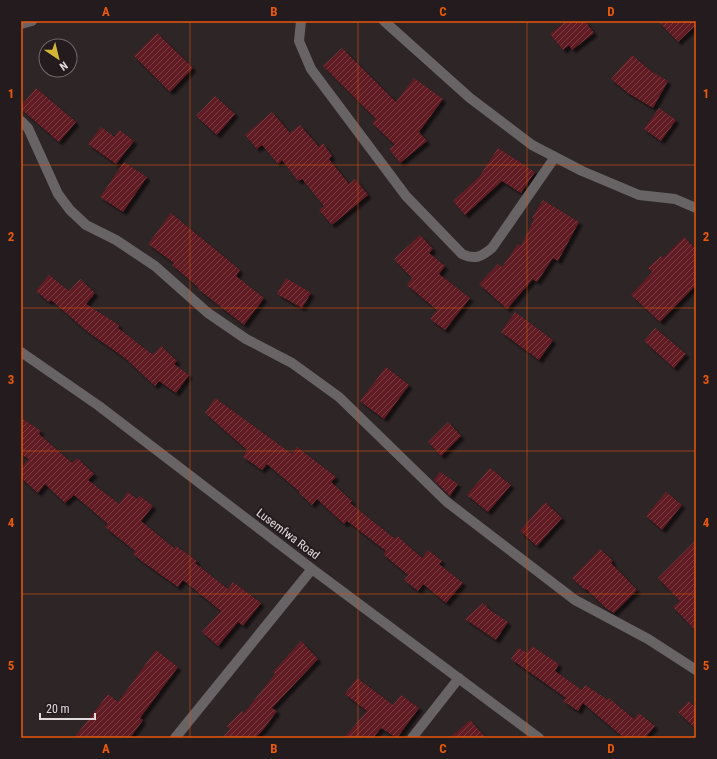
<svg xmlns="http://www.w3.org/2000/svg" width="717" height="759" font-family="'Roboto Condensed',sans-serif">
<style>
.building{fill:url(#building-hatch);filter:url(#shadow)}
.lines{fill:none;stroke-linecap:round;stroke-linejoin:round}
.minor{stroke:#686466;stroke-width:10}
.grid{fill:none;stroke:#e8590c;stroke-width:1;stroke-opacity:0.55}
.labels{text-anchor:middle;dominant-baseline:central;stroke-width:4;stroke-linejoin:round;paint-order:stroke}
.street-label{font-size:12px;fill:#e2dcde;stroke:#241b1e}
.neatline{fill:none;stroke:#e8590c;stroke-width:1.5}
.grid-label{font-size:13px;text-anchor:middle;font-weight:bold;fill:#e8590c}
</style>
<defs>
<pattern id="building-hatch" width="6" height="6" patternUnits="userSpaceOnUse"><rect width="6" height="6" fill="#611c22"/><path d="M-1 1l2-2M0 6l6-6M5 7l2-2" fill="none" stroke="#773c42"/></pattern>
<filter id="shadow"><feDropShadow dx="3.5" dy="3.5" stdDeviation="1" flood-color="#0009"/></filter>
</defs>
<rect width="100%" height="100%" fill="#2e2527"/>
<path class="building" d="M 566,21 L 585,21 L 594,33 L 572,50 L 569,45 L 563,50 L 550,34 Z
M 658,21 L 696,21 L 696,25 L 678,42 Z
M 157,33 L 193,68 L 170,92 L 134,56 Z
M 342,48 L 396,102 L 414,78 L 443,99 L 419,132 L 427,141 L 400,163 L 389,149 L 395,145 L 372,123 L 376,119 L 323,66 Z
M 632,55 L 652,72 L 668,81 L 653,108 L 628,93 L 611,79 Z
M 36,88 L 76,122 L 59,142 L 21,109 L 21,106 Z
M 215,96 L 235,114 L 217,135 L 196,116 Z
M 659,108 L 676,120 L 661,141 L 644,129 Z
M 272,112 L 290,133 L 300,125 L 319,147 L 323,143 L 332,156 L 329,159 L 349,184 L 355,179 L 368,195 L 332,225 L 319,210 L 324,206 L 302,179 L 298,181 L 282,160 L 278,164 L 262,145 L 257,149 L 245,135 Z
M 101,127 L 115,137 L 119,130 L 134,141 L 116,164 L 88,144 Z
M 498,148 L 535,172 L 521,193 L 502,181 L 465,215 L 453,201 L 479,177 Z
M 124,162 L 147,177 L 123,212 L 100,197 Z
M 543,200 L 579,222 L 558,261 L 553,258 L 537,282 L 533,279 L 507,309 L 479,284 L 498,264 L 502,267 L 518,244 L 521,246 L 534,219 L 532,218 Z
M 171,213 L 240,270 L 236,276 L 264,298 L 244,325 L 198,289 L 199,288 L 172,265 L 174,263 L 148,244 Z
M 420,235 L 433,249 L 429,253 L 445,266 L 439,274 L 470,298 L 445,330 L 430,319 L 437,310 L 407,285 L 412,278 L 394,259 Z
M 684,237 L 696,249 L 696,285 L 660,322 L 631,295 L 652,272 L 648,268 L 661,256 L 663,258 Z
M 49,275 L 69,291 L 80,279 L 95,293 L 86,304 L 119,325 L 118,328 L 153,355 L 161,346 L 177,361 L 174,364 L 189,375 L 176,393 L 159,381 L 155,386 L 125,358 L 88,332 L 51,300 L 49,302 L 36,291 Z
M 286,278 L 311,293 L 302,308 L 277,294 Z
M 515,312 L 553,340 L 539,360 L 501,332 Z
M 655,328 L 686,354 L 674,368 L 644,341 Z
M 386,367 L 409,385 L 384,419 L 360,401 Z
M 215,398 L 292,454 L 297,447 L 336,477 L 331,482 L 352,501 L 350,503 L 395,539 L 397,536 L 422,558 L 428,550 L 442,561 L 439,564 L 463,583 L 446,603 L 423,584 L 418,591 L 404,580 L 408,575 L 383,554 L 386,551 L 347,521 L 344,524 L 317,499 L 312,505 L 299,493 L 300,492 L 267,464 L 262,470 L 243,457 L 247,450 L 205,413 Z
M 21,418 L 41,431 L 39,434 L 72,463 L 77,458 L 94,474 L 88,480 L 119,504 L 128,492 L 137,499 L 140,496 L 153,506 L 141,521 L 175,549 L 176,546 L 197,561 L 195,563 L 228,589 L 233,582 L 261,603 L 243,626 L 238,622 L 218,646 L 202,632 L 221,611 L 183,580 L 178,587 L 143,562 L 133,554 L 135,551 L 105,527 L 108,524 L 74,495 L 65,503 L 45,484 L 38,493 L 21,478 L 21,468 L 29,459 L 21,454 Z
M 448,422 L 461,436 L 441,456 L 428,442 Z
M 490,468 L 511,485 L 488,512 L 467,495 Z
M 440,472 L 458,484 L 450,496 L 434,480 Z
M 666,492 L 682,505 L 662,530 L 646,516 Z
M 545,502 L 562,518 L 537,546 L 520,531 Z
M 696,540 L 696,631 L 673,607 L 680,601 L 658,578 Z
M 600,549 L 613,561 L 611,563 L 637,590 L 614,613 L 607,609 L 586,589 L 585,590 L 572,578 Z
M 483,603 L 491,611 L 508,622 L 496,640 L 465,619 Z
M 301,641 L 318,659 L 272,708 L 277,711 L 263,730 L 255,738 L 222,738 L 230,729 L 227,726 L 242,711 L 244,713 L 275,674 L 273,672 Z
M 532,646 L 559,664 L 555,671 L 582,690 L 585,685 L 608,700 L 609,698 L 634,719 L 639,713 L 655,726 L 645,738 L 624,738 L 583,703 L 578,711 L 563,701 L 566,698 L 511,659 L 518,648 L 527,653 Z
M 156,650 L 178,667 L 140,718 L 143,720 L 130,738 L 74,738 L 108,694 L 118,702 Z
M 357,678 L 393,705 L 401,695 L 419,708 L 397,738 L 381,728 L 373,738 L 344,738 L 367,711 L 345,694 Z
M 689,701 L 696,708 L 696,729 L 678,712 Z
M 470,720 L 486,738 L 450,738 Z"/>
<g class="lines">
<path class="minor" d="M 301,21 L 299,41 L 311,69 L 406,196 L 462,254 C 475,260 481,257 492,248 L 555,157
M 384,21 L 470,98 L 532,145 L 582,171 L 639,195 L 675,199 L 696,208
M 21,24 L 32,21
M 21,121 L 28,128 L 58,194 L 70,210 L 86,225 L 116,240 L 155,266 L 208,313 L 246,339 L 292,363 L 339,397 L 447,502 L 575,600 L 648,639 L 696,670
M 21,352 L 99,406 L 312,569 L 539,738
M 175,738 L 312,569
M 412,738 L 459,678"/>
</g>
<path class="grid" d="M 190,21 L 190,738M 358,21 L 358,738M 527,21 L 527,738M 21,165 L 696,165M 21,308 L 696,308M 21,451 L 696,451M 21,594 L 696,594"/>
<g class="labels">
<g class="street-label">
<text transform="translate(288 534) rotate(37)">Lusemfwa Road</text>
</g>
</g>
<rect width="717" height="759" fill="none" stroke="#241b1e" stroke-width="44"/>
<g transform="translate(58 58) rotate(145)"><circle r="19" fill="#241b1e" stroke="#70686b"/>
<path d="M0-3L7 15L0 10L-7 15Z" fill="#d3b635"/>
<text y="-6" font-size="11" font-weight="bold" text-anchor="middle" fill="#e2dcde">N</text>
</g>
<path d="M40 713v6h55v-6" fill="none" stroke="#e2dcde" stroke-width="2"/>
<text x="46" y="713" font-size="12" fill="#e2dcde" stroke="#241b1e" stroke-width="3" paint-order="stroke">20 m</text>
<rect x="22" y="22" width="673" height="715" class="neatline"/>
<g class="grid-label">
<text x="106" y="16">A</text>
<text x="274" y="16">B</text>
<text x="443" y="16">C</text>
<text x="611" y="16">D</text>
<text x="11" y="98">1</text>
<text x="706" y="98">1</text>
<text x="11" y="241">2</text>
<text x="706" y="241">2</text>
<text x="11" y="384">3</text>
<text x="706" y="384">3</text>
<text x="11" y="527">4</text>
<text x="706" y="527">4</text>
<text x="11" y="670">5</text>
<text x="706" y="670">5</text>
<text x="106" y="753">A</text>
<text x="274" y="753">B</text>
<text x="443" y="753">C</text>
<text x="611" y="753">D</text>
</g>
</svg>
